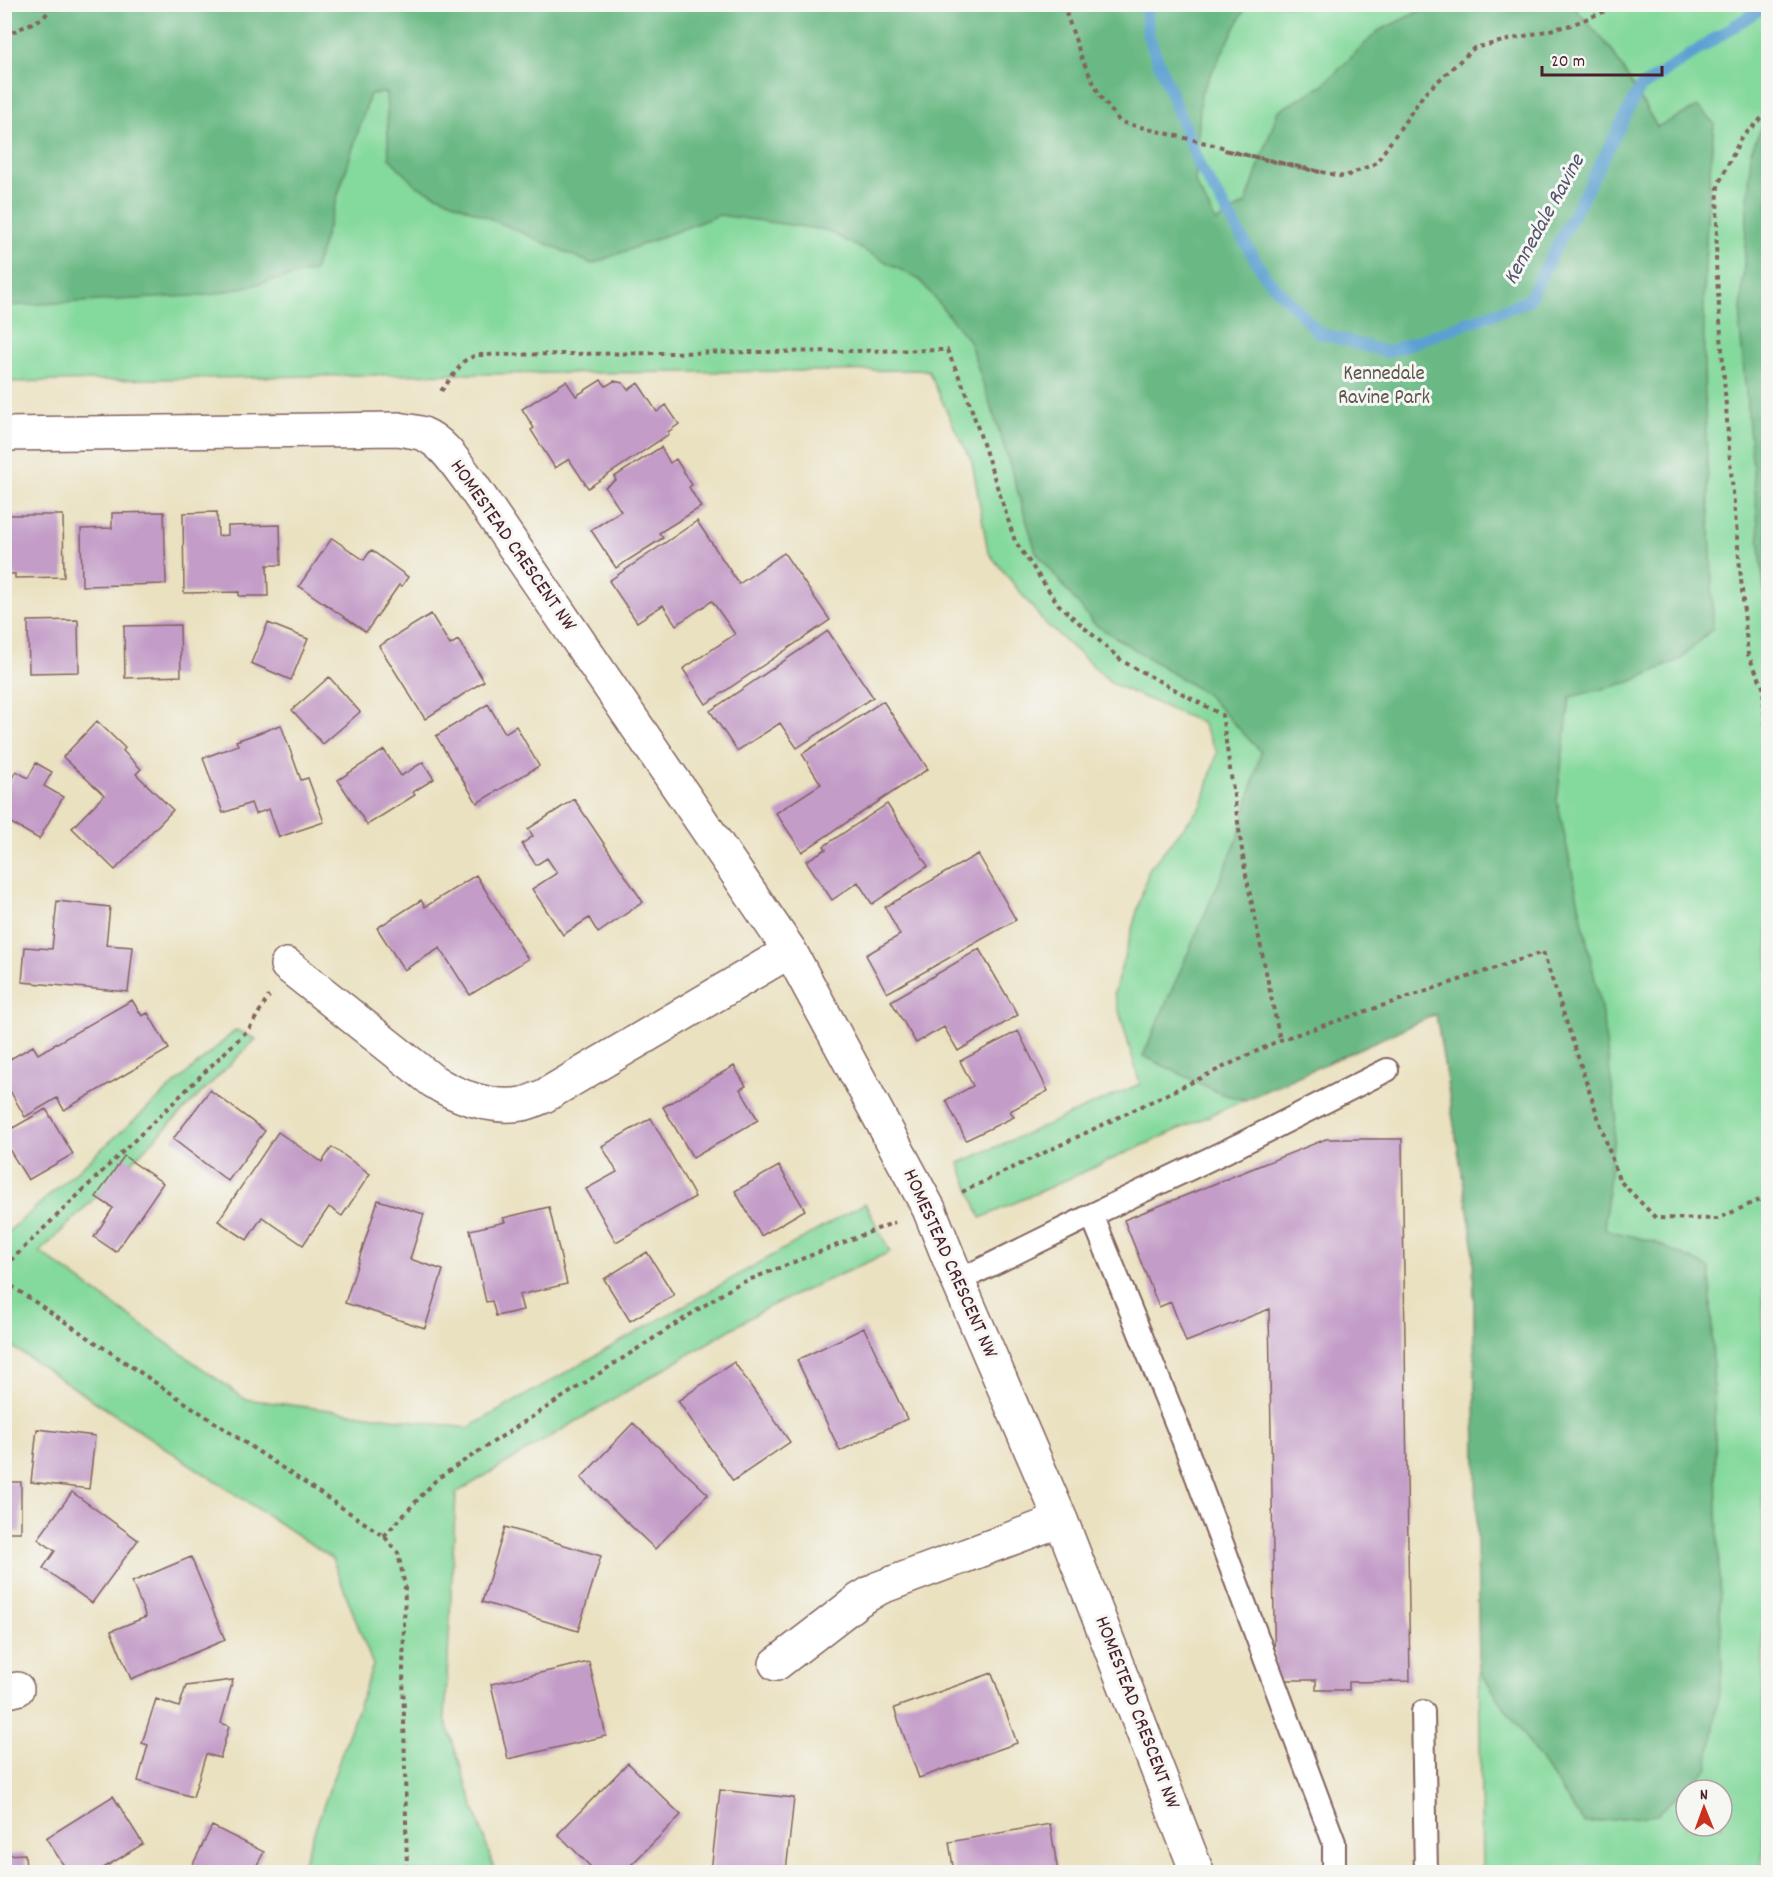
<svg xmlns="http://www.w3.org/2000/svg" width="1773" height="1877" font-family="Dekko,sans-serif">
<style>
.green{fill:#84d99c;stroke:#677c64;stroke-width:1.5;fill-rule:evenodd}
.forest{fill:#6bb984;stroke:#5a6c58;stroke-width:1.5}
.lines{fill:none;stroke-linecap:round;stroke-linejoin:round}
.stream{stroke:#5ca0d1;stroke-width:12}
.building{fill:#c39cc7}
.service-casing{stroke:#82635f;stroke-width:26}
.minor-casing{stroke:#82635f;stroke-width:36}
.path{stroke:#82635f;stroke-width:4;stroke-dasharray:4.5 4.5;stroke-linecap:butt}
.service{stroke:#fff;stroke-width:22}
.minor{stroke:#fff;stroke-width:33}
.labels{text-anchor:middle;dominant-baseline:central;stroke-width:6;stroke-linejoin:round;paint-order:stroke}
.park-label{font-size:21px;fill:#5b574d;stroke:#f6f6f2}
.street-label{font-size:21px;fill:#4a1f2b;stroke:#f6f6f2}
.water-label{font-size:22px;font-style:italic;fill:#51536d;stroke:#f6f6f2}
</style>
<rect width="100%" height="100%" fill="#f6f6f2"/>
<filter id="ink" filterUnits="userSpaceOnUse"><feTurbulence type="fractalNoise" baseFrequency=".0167" numOctaves="2"/><feDisplacementMap in="SourceGraphic" scale="12" xChannelSelector="R" yChannelSelector="G"/><feConvolveMatrix kernelMatrix="1 2 1 2 8 2 1 2 1" color-interpolation-filters="sRGB"/></filter>
<filter id="wash" filterUnits="userSpaceOnUse"><feTurbulence type="fractalNoise" baseFrequency=".008" numOctaves="4" result="noise"/><feDisplacementMap in="SourceGraphic" scale="24" xChannelSelector="R" yChannelSelector="G"/><feGaussianBlur stdDeviation="1.35" result="paint"/><feColorMatrix in="noise" values="0 0 0 0 0 0 0 0 0 0 0 0 0 0 0 0 0 1.4 0 .05"/><feComposite in="paint" operator="in"/></filter>
<g filter="url(#wash)">
<rect width="100%" height="100%" fill="#eae1c0"/>
<path class="green" d="M 4,5 L 1768,5 L 1768,1267 L 1763,1267 L 1763,1872 L 1482,1872 L 1473,1241 L 1436,1014 L 981,1218 L 959,1163 L 1140,1084 L 1114,993 L 1149,869 L 1202,805 L 1217,752 L 1202,723 L 1113,684 L 1044,622 L 988,552 L 972,461 L 954,427 L 928,370 L 364,375 L 5,382 ZM 1686,1790 L 1722,1790 L 1722,1826 L 1686,1826 Z
M 236,1030 L 256,1039 L 40,1252 L 245,1399 L 468,1428 L 865,1203 L 890,1252 L 768,1307 L 456,1493 L 445,1718 L 495,1872 L 300,1872 L 373,1665 L 332,1558 L 5,1342 L 4,1228 L 9,1231 Z"/>
<path class="forest" d="M 4,5 L 1247,5 L 1201,93 L 1195,182 L 1216,222 L 1246,203 L 1278,111 L 1323,85 L 1378,31 L 1432,5 L 1572,5 L 1611,49 L 1657,127 L 1698,107 L 1714,123 C 1707,201 1703,280 1704,359 C 1705,449 1712,539 1713,628 L 1681,659 L 1630,682 L 1570,697 L 1557,800 L 1601,1008 L 1616,1115 L 1604,1229 L 1654,1242 L 1710,1268 L 1722,1673 L 1708,1767 L 1657,1815 L 1584,1823 L 1479,1670 L 1473,1241 L 1436,1014 L 1245,1100 L 1222,1094 L 1143,1056 L 1239,836 L 1261,752 L 1206,694 L 1094,624 L 1036,552 L 1003,443 L 969,341 L 920,280 L 826,230 L 719,215 L 592,264 L 417,186 L 389,158 L 386,93 L 370,94 L 314,271 L 210,295 L 5,306 Z
M 1768,113 L 1768,600 L 1764,591 L 1740,328 L 1751,151 Z"/>
<g class="lines">
<path class="stream" d="M 1146,4 L 1148,35 L 1199,165 L 1265,276 L 1319,333 L 1387,352 L 1528,301 L 1640,88 L 1768,4"/>
</g>
<g id="blocks">
<path class="building" d="M 601,380 L 606,386 L 614,381 L 623,383 L 628,390 L 638,383 L 657,412 L 666,405 L 679,424 L 668,432 L 669,434 L 588,488 L 569,459 L 555,468 L 531,430 L 534,428 L 522,409 L 566,381 L 576,396 Z
M 661,447 L 670,463 L 676,459 L 692,485 L 689,487 L 701,507 L 659,533 L 663,538 L 616,568 L 591,530 L 621,511 L 605,487 L 616,480 L 614,477 Z
M 164,512 L 166,584 L 82,586 L 81,529 L 112,528 L 112,513 Z
M 217,512 L 218,536 L 228,535 L 228,526 L 280,525 L 281,565 L 267,565 L 268,596 L 239,596 L 239,592 L 184,593 L 183,513 Z
M 4,515 L 63,515 L 64,577 L 15,578 L 15,574 L 4,574 Z
M 697,521 L 739,584 L 784,553 L 830,620 L 706,704 L 683,669 L 735,634 L 712,601 L 676,625 L 663,605 L 637,622 L 609,581 Z
M 332,538 L 364,560 L 371,550 L 408,577 L 402,586 L 399,585 L 366,632 L 299,586 Z
M 431,614 L 450,645 L 458,640 L 484,681 L 425,719 L 379,646 Z
M 78,620 L 79,672 L 29,673 L 28,621 Z
M 268,623 L 308,639 L 291,680 L 251,663 Z
M 180,625 L 181,676 L 125,678 L 124,626 Z
M 828,631 L 873,697 L 797,748 L 780,723 L 737,751 L 710,711 Z
M 329,677 L 360,712 L 323,744 L 292,710 Z
M 883,701 L 928,769 L 802,852 L 776,813 L 821,784 L 802,754 Z
M 488,704 L 505,733 L 516,726 L 539,766 L 477,803 L 436,736 Z
M 97,721 L 125,748 L 123,751 L 141,769 L 136,774 L 173,810 L 115,870 L 72,828 L 104,795 L 63,757 Z
M 281,725 L 301,780 L 308,778 L 324,822 L 279,837 L 269,809 L 255,814 L 251,803 L 223,813 L 203,758 L 238,745 L 236,741 Z
M 384,750 L 401,776 L 423,762 L 434,779 L 413,792 L 415,795 L 367,825 L 338,780 Z
M 36,763 L 52,772 L 44,786 L 63,797 L 39,839 L 4,819 L 4,792 L 16,771 L 28,778 Z
M 574,799 L 643,902 L 598,933 L 589,918 L 563,935 L 532,889 L 557,873 L 547,858 L 536,865 L 522,844 L 533,836 L 528,829 Z
M 887,804 L 928,866 L 872,904 L 858,882 L 832,900 L 806,861 L 826,849 L 824,846 Z
M 978,854 L 1016,920 L 887,993 L 866,955 L 900,935 L 885,907 Z
M 476,875 L 528,959 L 470,995 L 440,948 L 404,970 L 377,928 L 421,900 L 425,907 Z
M 57,901 L 110,907 L 106,945 L 133,947 L 128,992 L 22,982 L 25,947 L 52,949 Z
M 979,949 L 1018,1015 L 958,1051 L 944,1027 L 916,1043 L 891,1001 Z
M 132,1000 L 142,1016 L 148,1013 L 169,1049 L 64,1110 L 57,1098 L 25,1117 L 5,1082 L 5,1062 L 33,1046 L 38,1054 Z
M 1018,1031 L 1048,1091 L 1010,1111 L 1014,1117 L 966,1140 L 946,1100 L 973,1086 L 960,1061 Z
M 734,1066 L 746,1086 L 740,1089 L 758,1120 L 693,1158 L 663,1107 Z
M 210,1090 L 265,1131 L 228,1181 L 173,1139 Z
M 46,1109 L 73,1154 L 28,1180 L 4,1141 L 4,1133 Z
M 651,1118 L 695,1197 L 616,1242 L 586,1189 L 617,1172 L 602,1146 Z
M 278,1132 L 322,1162 L 332,1147 L 370,1174 L 342,1216 L 329,1207 L 303,1245 L 262,1217 L 247,1240 L 218,1221 Z
M 1326,1139 L 1402,1139 L 1410,1681 L 1349,1682 L 1349,1690 L 1316,1690 L 1316,1680 L 1275,1680 L 1269,1309 L 1186,1342 L 1171,1302 L 1159,1307 L 1124,1220 Z
M 124,1156 L 163,1183 L 116,1252 L 94,1237 L 113,1208 L 96,1197 Z
M 779,1166 L 805,1210 L 761,1236 L 735,1191 Z
M 378,1200 L 424,1214 L 410,1259 L 443,1270 L 425,1328 L 345,1303 Z
M 549,1207 L 567,1284 L 519,1295 L 523,1310 L 496,1316 L 492,1301 L 486,1302 L 470,1230 L 505,1222 L 503,1218 Z
M 647,1252 L 674,1295 L 630,1321 L 604,1279 Z
M 864,1328 L 907,1419 L 840,1451 L 797,1360 Z
M 734,1362 L 790,1442 L 733,1481 L 678,1401 Z
M 633,1423 L 708,1494 L 655,1549 L 581,1478 Z
M 37,1429 L 95,1436 L 89,1489 L 31,1482 Z
M 4,1482 L 21,1482 L 21,1532 L 4,1532 Z
M 72,1492 L 138,1540 L 92,1603 L 43,1568 L 55,1551 L 38,1539 Z
M 505,1527 L 601,1556 L 578,1631 L 482,1602 Z
M 191,1557 L 225,1640 L 131,1679 L 111,1631 L 146,1617 L 132,1582 Z
M 589,1662 L 606,1736 L 508,1759 L 491,1684 Z
M 992,1673 L 1017,1743 L 919,1778 L 894,1708 Z
M 233,1680 L 221,1723 L 229,1726 L 220,1758 L 206,1754 L 193,1797 L 138,1781 L 148,1745 L 142,1743 L 156,1699 L 179,1707 L 186,1686 Z
M 628,1763 L 681,1815 L 624,1872 L 596,1872 L 558,1834 Z
M 720,1790 L 794,1798 L 786,1872 L 711,1872 Z
M 113,1796 L 143,1844 L 97,1872 L 68,1872 L 46,1838 Z
M 1050,1824 L 1058,1872 L 954,1872 L 949,1842 Z
M 212,1826 L 264,1852 L 253,1872 L 189,1872 Z
M 25,1854 L 26,1872 L 4,1872 L 4,1855 Z"/>
</g>
</g>
<g filter="url(#ink)">
<use href="#blocks" fill-opacity="0" stroke="#82635f" stroke-width="1.5"/>
<g class="lines">
<defs>
<path id="service" d="M 1092,1215 L 1239,1145 L 1387,1070
M 958,1281 L 1092,1215 L 1182,1437 L 1334,1842 L 1334,1872
M 1423,1712 L 1426,1872"/>
<path id="minor" d="M 4,434 L 399,429 C 406,431 416,431 423,434 C 443,442 457,465 470,482 L 790,951 L 929,1209 L 958,1281 L 1061,1520 L 1197,1872
M 287,965 L 433,1081 C 457,1097 493,1109 522,1104 C 529,1103 537,1099 544,1096 L 790,951
M 776,1664 L 859,1600 L 879,1588 L 1061,1520
M 4,1692 L 17,1689"/>
</defs>
<use href="#service" class="service-casing"/>
<use href="#minor" class="minor-casing"/>
<path class="path" d="M 1063,4 L 1082,59 L 1100,96 L 1120,122 L 1226,148
M 4,36 L 43,18 L 55,4
M 1768,112 L 1741,138 L 1718,185 L 1716,264 L 1729,449 L 1748,655 L 1763,686 L 1768,780
M 1320,172 L 1224,150 L 1344,177 L 1376,163 L 1424,94 L 1474,48 L 1571,25 L 1623,4
M 441,391 L 464,361 L 476,355 L 947,350 L 966,392 L 1015,541 L 1058,604 L 1122,661 L 1222,715 L 1245,870 L 1280,1040
M 962,1192 L 1280,1040 L 1543,952 L 1619,1180 L 1656,1218 L 1717,1219 L 1768,1196
M 4,1267 L 249,1029 L 269,996
M 4,1281 L 384,1536 L 398,1553 L 405,1586 L 403,1670 L 407,1872
M 384,1536 L 435,1481 L 453,1468 L 736,1285 L 895,1222"/>
<use href="#service" class="service"/>
<use href="#minor" class="minor"/>
</g>
</g>
<g class="labels">
<g class="park-label">
<text x="1384" y="375">Kennedale<tspan x="1384" dy="24">Ravine Park</tspan></text>
</g>
<g class="street-label">
<text transform="translate(512 546) rotate(55)">HOMESTEAD CRESCENT NW</text>
<text transform="translate(949 1264) rotate(66)">HOMESTEAD CRESCENT NW</text>
<text transform="translate(1136 1713) rotate(69)">HOMESTEAD CRESCENT NW</text>
</g>
<g class="water-label">
<text transform="translate(1545 220) rotate(-61)">Kennedale Ravine</text>
</g>
</g>
<rect width="1773" height="1877" fill="none" stroke="#f6f6f2" stroke-width="24"/>
<g transform="translate(1704 1808) rotate(359)"><circle r="28" fill="#f6f6f2" stroke="#b1a0a2" stroke-width="1.5"/>
<path d="M0-4.5L10 22L0 15L-10 22Z" fill="#c8321e"/>
<text y="-9" font-size="16" font-weight="bold" text-anchor="middle" fill="#4a1f2b">N</text>
</g>
<path d="M1542 66v9h120v-9" fill="none" stroke="#4a1f2b" stroke-width="3"/>
<text x="1551" y="66" font-size="18" fill="#4a1f2b" stroke="#f6f6f2" stroke-width="4.5" paint-order="stroke">20 m</text>
</svg>
